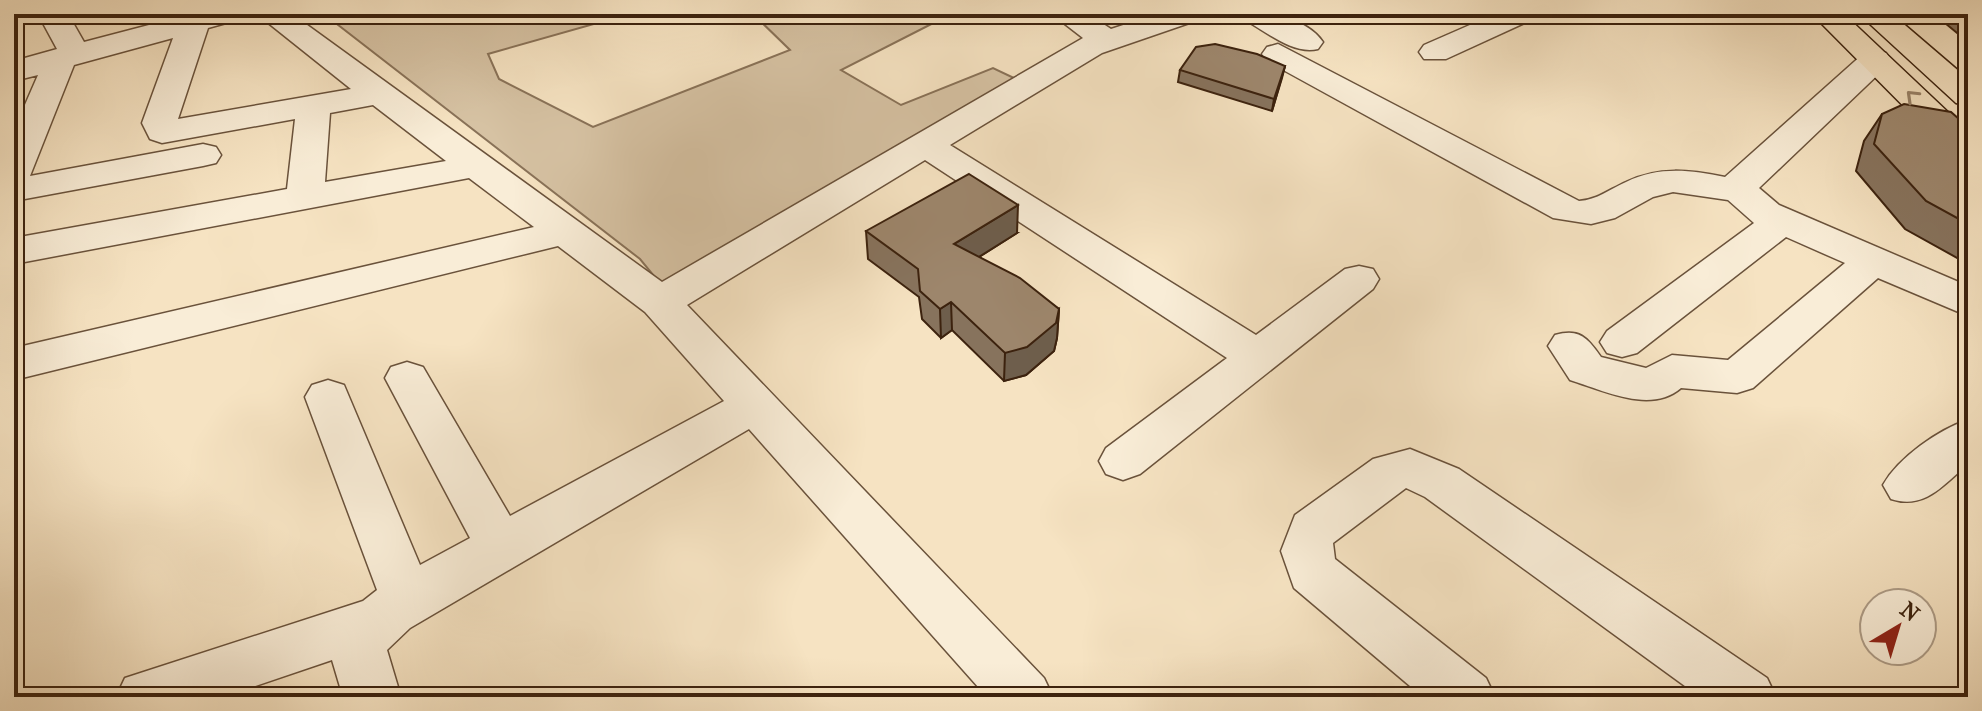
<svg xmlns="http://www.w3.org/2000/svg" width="1982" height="711" font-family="'IM FELL French Canon',serif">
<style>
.green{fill:#d6c2a3;stroke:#897258;stroke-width:2}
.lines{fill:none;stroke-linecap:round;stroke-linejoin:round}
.minor-casing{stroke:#6a523b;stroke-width:3}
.major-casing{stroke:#3c220e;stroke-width:3}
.minor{fill:#f9edd7;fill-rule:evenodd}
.major{fill:#f6e3c2;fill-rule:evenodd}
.wall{fill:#87735d;stroke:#3c220e;stroke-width:2}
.shaded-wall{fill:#6e5e4c;stroke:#3c220e;stroke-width:2}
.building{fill:#9d866c;stroke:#3c220e;stroke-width:2}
.oneway{stroke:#998268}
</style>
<rect width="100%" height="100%" fill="#f6e3c2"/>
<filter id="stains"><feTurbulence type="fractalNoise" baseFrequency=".0025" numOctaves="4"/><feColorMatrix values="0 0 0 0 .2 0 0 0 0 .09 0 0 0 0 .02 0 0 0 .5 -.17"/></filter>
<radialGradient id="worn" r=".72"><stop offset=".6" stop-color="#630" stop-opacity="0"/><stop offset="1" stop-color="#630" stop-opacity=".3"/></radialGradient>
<path class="green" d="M 324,14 L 629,14 L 488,54 L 499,79 L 593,127 L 790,50 L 753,14 L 951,14 L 841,70 L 901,105 L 993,68 L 1016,79 L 663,287 L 640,259 Z"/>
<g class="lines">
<defs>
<path id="minor" d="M 38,14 L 68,14 L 84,42 L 191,14 L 241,14 L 237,20 L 208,28 L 178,119 L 351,89 L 257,14 L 292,14 L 662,282 L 1083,38 L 1052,14 L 1088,14 L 1111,29 L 1157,14 L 1202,14 L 1198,20 L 1102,53 L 950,145 L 1256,335 L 1345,269 L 1359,266 L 1373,269 L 1379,279 L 1373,289 L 1140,474 L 1123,480 L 1106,474 L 1099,461 L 1106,448 L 1227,358 L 925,160 L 687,305 L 1044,678 L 1053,697 L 987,697 L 749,429 L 410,628 L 387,650 L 401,697 L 343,697 L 332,660 L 223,697 L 116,697 L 125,678 L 363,601 L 377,590 L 305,397 L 312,385 L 328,380 L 344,385 L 420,565 L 470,538 L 385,378 L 391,367 L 407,362 L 423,367 L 510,516 L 724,401 L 645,312 L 558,246 L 14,380 L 14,348 L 534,227 L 469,178 L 14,264 L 14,238 L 287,189 L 295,119 L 162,143 L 150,139 L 142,123 L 173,38 L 74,65 L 30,176 L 203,144 L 216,147 L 221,155 L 216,163 L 203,166 L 14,201 L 14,130 L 38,75 L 14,81 L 14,61 L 57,49 ZM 373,105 L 446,161 L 325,182 L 330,113 Z
M 1241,14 C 1269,14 1305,16 1323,42 L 1318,49 C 1293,55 1267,32 1245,20 Z
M 1495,14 L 1535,14 L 1531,20 L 1446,59 L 1424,59 L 1419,52 L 1424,45 Z
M 1278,44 L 1579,201 C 1597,200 1610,189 1626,182 C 1659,166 1690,170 1725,177 L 1864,53 L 1875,50 L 1886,53 L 1891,60 L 1886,67 L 1759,188 L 1779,205 L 1968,286 L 1968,316 L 1878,278 L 1753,388 L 1737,393 L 1681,388 C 1651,414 1605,391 1570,380 L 1548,346 L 1555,335 C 1579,328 1587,337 1601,357 L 1646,368 L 1672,355 L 1728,360 L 1845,263 L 1786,237 L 1637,353 L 1622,357 L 1607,353 L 1600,342 L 1607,331 L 1754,223 L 1728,200 L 1673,192 L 1653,197 L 1615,218 L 1591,224 L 1553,218 L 1267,61 L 1262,54 L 1267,47 Z
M 1968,420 L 1968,464 C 1943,485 1925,510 1891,499 L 1883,485 C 1898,458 1939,429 1968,420 Z
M 1410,449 L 1459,469 L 1767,678 L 1776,697 L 1700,697 L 1425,497 L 1406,488 L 1333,543 L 1335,559 L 1486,678 L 1495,697 L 1423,697 L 1294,588 L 1281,551 L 1295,515 L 1373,459 Z"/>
<path id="major" d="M 1812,14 L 1844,14 L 1968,131 L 1968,161 L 1955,158 Z
M 1859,14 L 1892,14 L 1968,79 L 1968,106 L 1956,103 Z"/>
</defs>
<use href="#minor" class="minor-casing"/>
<use href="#major" class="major-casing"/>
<use href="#minor" class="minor"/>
<use href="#major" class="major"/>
</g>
<path class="wall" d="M 1934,14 L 1968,14 L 1968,42 Z
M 1285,66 L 1272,111 L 1178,82 L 1180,70 Z
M 1882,114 L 1968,127 L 1968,264 L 1905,229 L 1856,171 L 1864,141 Z
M 866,231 L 1017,233 L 979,257 L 1059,309 L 1057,338 L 1054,351 L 1026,375 L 1004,381 L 952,330 L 941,338 L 922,319 L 919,297 L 868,259 Z"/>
<path class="shaded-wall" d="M 1285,66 L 1282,78 L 1272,111 L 1274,99 Z
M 1018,205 L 1017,233 L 955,272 L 954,244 Z
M 951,302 L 952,330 L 941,338 L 940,309 Z
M 1059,309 L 1057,338 L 1054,351 L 1026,375 L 1004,381 L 1005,353 Z"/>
<path class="building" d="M 1215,44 L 1257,54 L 1285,66 L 1274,99 L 1180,70 L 1196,47 Z
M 1904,104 L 1951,112 L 1968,127 L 1968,224 L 1926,201 L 1874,144 L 1882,114 Z
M 969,174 L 1018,205 L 954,244 L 1020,278 L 1059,309 L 1056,323 L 1027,347 L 1005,353 L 951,302 L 940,309 L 920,291 L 918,269 L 866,231 Z"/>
<defs><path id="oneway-chevron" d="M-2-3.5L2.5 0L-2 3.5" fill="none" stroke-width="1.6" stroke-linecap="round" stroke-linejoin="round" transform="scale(2)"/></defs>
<use class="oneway" href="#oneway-chevron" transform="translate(1912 96) rotate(-136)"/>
<rect width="1982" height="711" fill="none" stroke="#f6e3c2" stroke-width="48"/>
<rect x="16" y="16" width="1950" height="679" fill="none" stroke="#3c220e" stroke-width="4"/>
<rect x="24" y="24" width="1934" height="663" fill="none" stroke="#3c220e" stroke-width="2"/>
<g transform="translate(1898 627) rotate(38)"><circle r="38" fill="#f9edd7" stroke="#ad9c87" stroke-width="2"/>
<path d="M0-6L14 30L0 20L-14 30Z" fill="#8f2418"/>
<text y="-12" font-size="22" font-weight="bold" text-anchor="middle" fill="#3c220e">N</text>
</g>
<rect width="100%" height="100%" filter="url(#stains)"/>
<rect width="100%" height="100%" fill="url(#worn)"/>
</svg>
